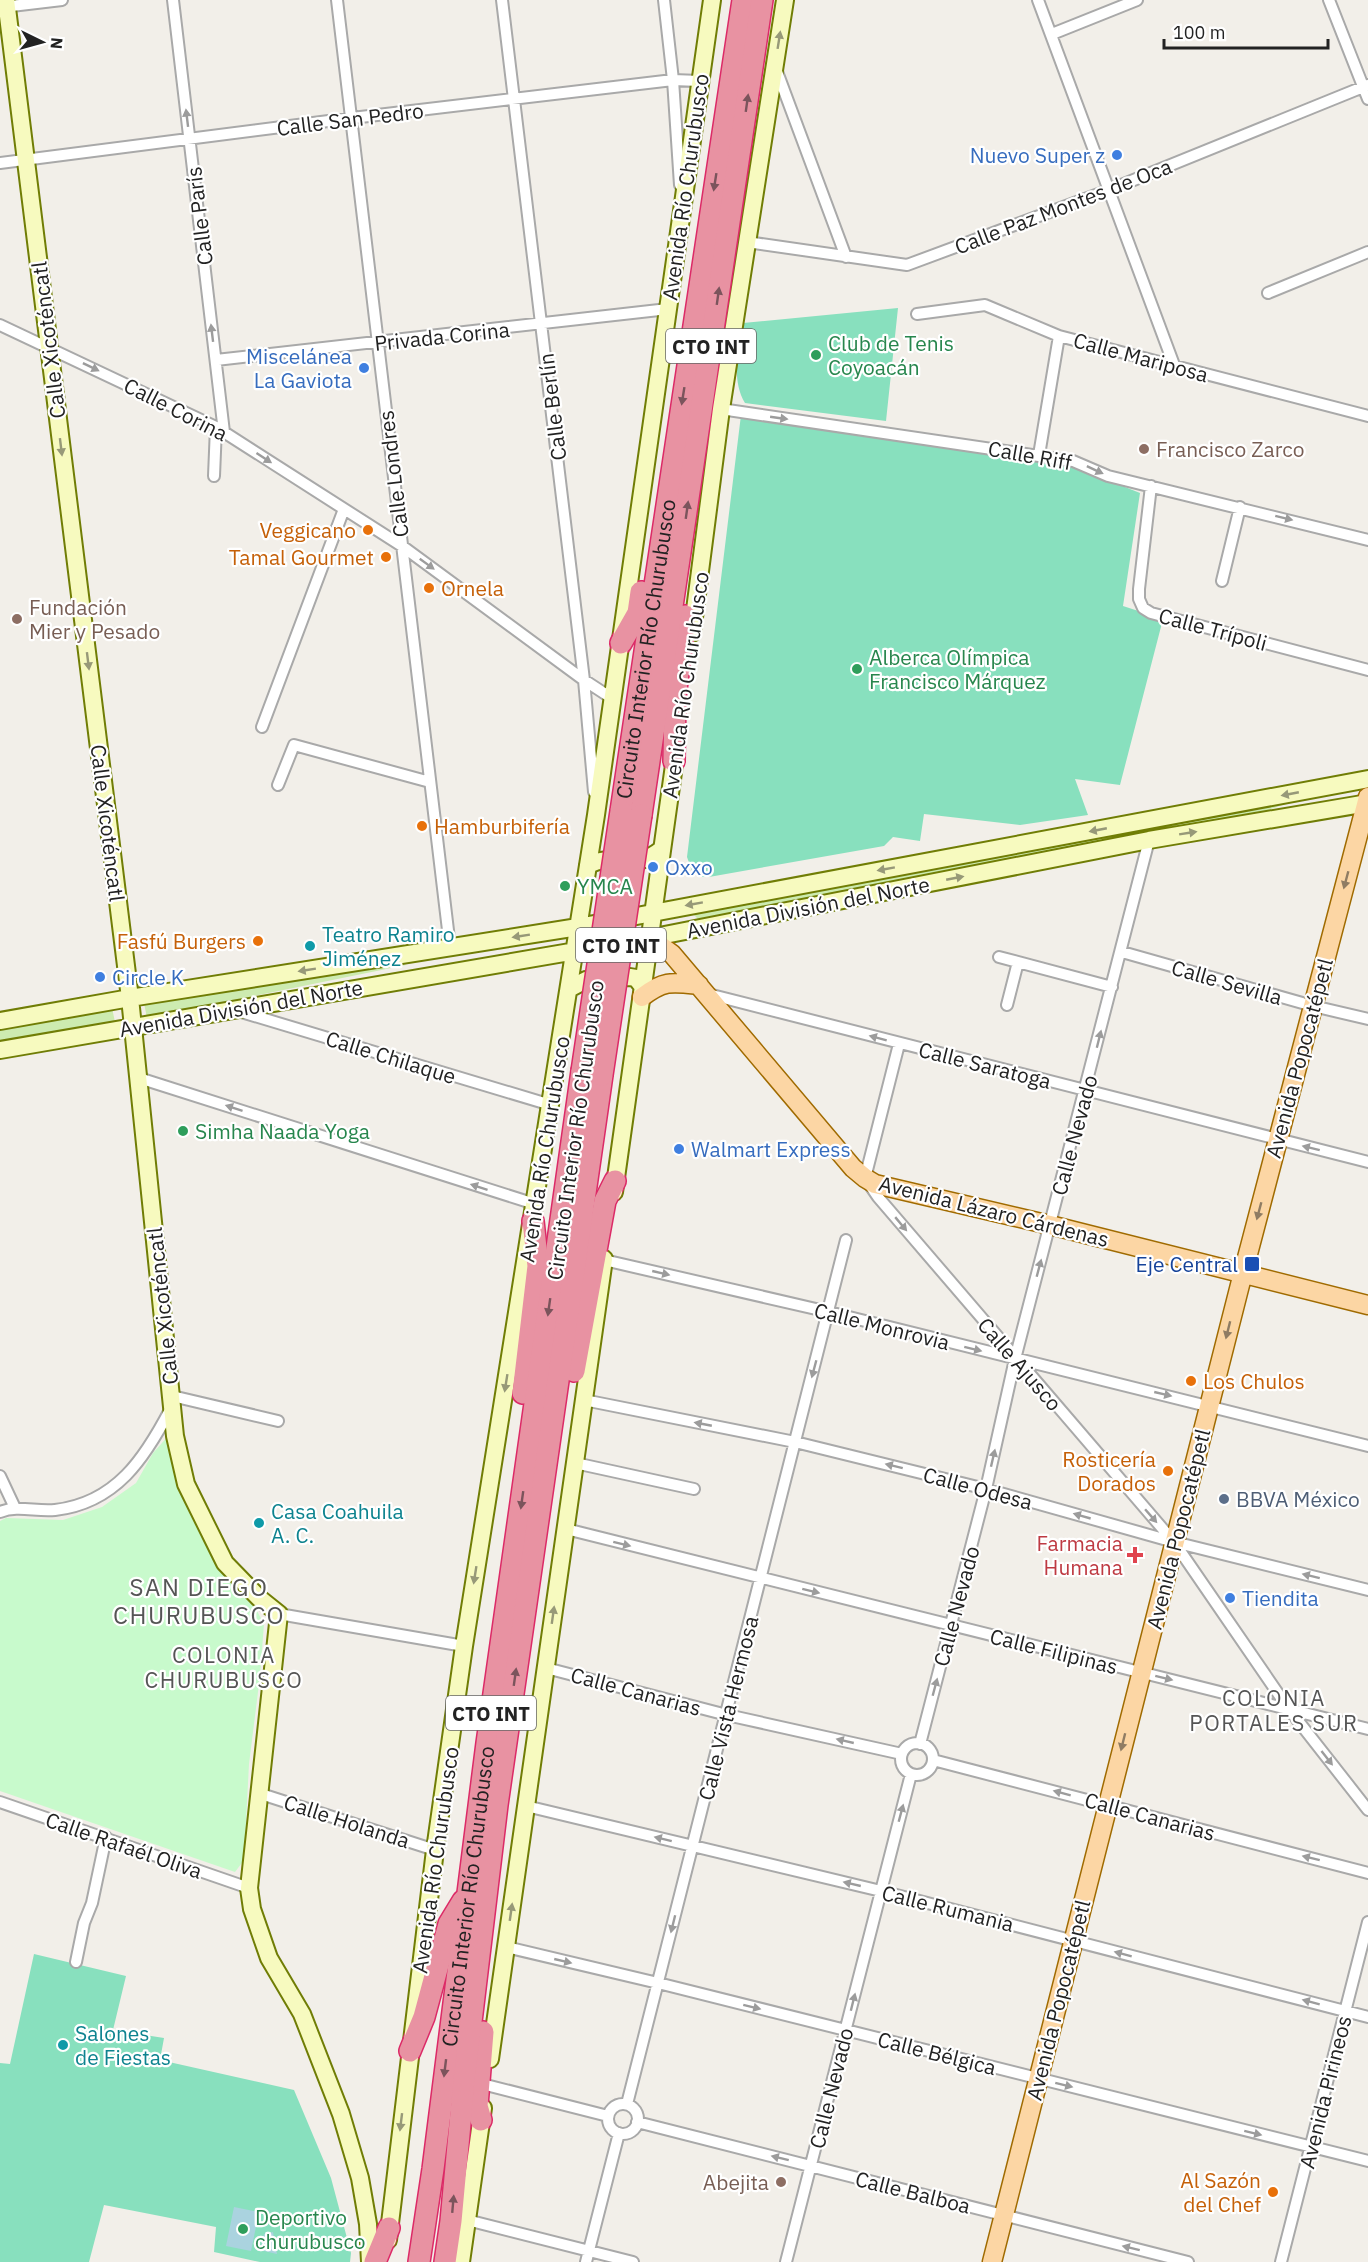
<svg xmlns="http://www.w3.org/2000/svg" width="1368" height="2262" font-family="'IBM Plex Sans',sans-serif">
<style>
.grass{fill:#cdebb0}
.park{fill:#c8facc}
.pitch{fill:#88e0be}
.water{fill:#aad3df}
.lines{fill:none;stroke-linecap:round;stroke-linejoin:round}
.street-casing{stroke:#a9a9a9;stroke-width:14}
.secondary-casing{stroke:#707d05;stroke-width:20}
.primary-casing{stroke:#a06b00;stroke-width:21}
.highway-casing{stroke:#dc2a67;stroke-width:24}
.street{stroke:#fff;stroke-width:10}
.secondary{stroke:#f7fabf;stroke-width:16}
.primary{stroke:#fcd6a4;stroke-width:18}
.highway{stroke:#e892a2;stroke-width:21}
.highway-bridge-casing{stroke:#dc2a67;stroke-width:24;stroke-linecap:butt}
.highway-bridge{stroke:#e892a2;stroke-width:21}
.oneway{fill:#979978}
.oneway2{fill:#7b545c}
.oneway3{fill:#9c9c9c}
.oneway4{fill:#8f7c63}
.shop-dot{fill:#3f7fe0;stroke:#fff;stroke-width:2}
.leisure-dot{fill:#2e9e5b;stroke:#fff;stroke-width:2}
.education-dot{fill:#8d6e63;stroke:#fff;stroke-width:2}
.food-dot{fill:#e8710a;stroke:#fff;stroke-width:2}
.culture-dot{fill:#0f9aa8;stroke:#fff;stroke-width:2}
.transit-dot{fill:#1a4fb4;stroke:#fff;stroke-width:2}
.service-dot{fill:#5c6f8a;stroke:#fff;stroke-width:2}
.health-dot{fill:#e0444e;stroke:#fff;stroke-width:2}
.labels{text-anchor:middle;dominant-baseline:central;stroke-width:4.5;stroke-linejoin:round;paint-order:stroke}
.shield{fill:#fff;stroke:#646464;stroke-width:1.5}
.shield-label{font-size:20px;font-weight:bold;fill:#222}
.street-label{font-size:21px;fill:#222;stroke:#fff}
.shop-label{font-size:21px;fill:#366cbe;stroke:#fff;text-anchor:start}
.leisure-label{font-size:21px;fill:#27864d;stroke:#fff;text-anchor:start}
.education-label{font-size:21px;fill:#785e54;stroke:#fff;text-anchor:start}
.food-label{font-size:21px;fill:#c56008;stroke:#fff;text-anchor:end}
.culture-label{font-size:21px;fill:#0d838f;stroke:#fff;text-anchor:start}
.transit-label{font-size:21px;fill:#164399;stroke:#fff;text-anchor:end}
.service-label{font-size:21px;fill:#4e5e75;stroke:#fff;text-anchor:start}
.health-label{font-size:21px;fill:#be3a42;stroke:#fff;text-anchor:end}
.neighbourhood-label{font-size:22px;letter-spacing:1.5px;fill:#555;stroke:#fff}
.quarter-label{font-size:24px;letter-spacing:1.5px;fill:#555;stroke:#fff}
</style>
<rect width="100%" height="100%" fill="#f2efe9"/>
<path class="grass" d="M 1298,800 L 1262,812 L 700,921 L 692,913 Z
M 394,963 L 406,965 L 147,1018 L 144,1003 Z
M 112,1008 L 115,1022 L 0,1042 L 0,1028 Z"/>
<path class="park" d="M 170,1434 L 178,1485 L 204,1540 L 219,1569 L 256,1609 L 264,1624 L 260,1676 L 249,1764 L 244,1860 L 235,1872 L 0,1791 L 0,1521 L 6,1518 L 63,1520 L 102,1507 L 136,1483 L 153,1453 Z"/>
<path class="pitch" d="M 898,308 L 886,421 L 745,403 C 731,380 738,348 743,323 Z
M 741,415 L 1070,465 L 1140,493 L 1123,606 L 1163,619 L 1120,785 L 1075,779 L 1088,815 L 1020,825 L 924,814 L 920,841 L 893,837 L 884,846 L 709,877 L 703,877 L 692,871 L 687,857 Z
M 34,1954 L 126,1976 L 113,2030 L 164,2038 L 160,2060 L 294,2090 L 331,2178 L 351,2253 L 350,2262 L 260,2262 L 214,2252 L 216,2227 L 104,2205 L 89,2262 L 0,2262 L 0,2063 L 10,2064 Z"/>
<path class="water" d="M 234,2207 L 259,2212 L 251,2251 L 226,2246 Z
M 273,2232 L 277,2254 L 260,2250 L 264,2234 Z"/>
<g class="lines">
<defs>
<path id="street" d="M 173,0 L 224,432
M 337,0 L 450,947
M 502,0 L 584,680 L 594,792
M 664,0 L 673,80 L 680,185
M 1038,0 L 1174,365
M 1329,0 L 1368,99
M 3,7 L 62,0
M 1052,34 L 1137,0
M 776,69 L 846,257
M 0,163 L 352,118 L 673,80 L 700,81
M 747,242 L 907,265 L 1109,190 L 1368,85
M 1268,293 L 1368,252
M 917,314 L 985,305 L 1059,336 L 1368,416
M 0,325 L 216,427 L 402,546 L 584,680 L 613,699
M 216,360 L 668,309
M 721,409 L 1073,461 L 1108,476 L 1368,540
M 1039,455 L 1059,336
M 214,476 L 216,427
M 1151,486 L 1139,589 L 1139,599 L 1143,608 L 1151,613 L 1368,670
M 1222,581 L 1240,507
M 262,727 L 344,509
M 278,785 L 294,745 L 430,782
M 1122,952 L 1313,1006 L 1368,1019
M 999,957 L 1112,987
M 708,994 L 1368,1162
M 1007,1005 L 1018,962
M 238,1011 L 551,1105
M 899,1044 L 865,1178 L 878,1197 L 1174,1542 L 1288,1708 L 1368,1810
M 139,1078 L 535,1204
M 604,1260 L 829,1312 L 1368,1446
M 172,1396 L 278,1421
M 584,1400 L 795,1442 L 986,1489 L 1174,1542 L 1368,1590
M 575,1463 L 694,1489
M 0,1476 L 15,1508
M 0,1512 C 18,1505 36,1512 55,1510 C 116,1503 145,1458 171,1408
M 566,1529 L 1368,1729
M 279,1614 L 464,1646
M 546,1668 L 727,1715 L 902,1754
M901 1759a16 16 0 1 1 32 0a16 16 0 1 1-32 0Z
M 920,1744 L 986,1489 L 1015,1359 L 1149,840
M 933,1760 L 1368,1873
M 258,1793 L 435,1850
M 0,1802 L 249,1888
M 526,1806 L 881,1891 L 1368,2017
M 506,1947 L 658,1983 L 1368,2161
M 76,1962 L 84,1923 L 92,1903 L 106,1837
M 486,2085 L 608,2116
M 627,2104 L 846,1240
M608 2119a15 15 0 1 1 30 0a15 15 0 1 1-30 0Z
M 637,2122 L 1188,2262
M 467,2220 L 633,2262
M 586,2262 L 619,2133
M 786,2262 L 911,1774
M 1281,2262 L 1368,1922"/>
<path id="secondary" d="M 6,0 L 130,998 L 175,1436 L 186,1484 L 225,1563 L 259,1598 L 279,1614 L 249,1888 L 252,1909 L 269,1958 L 302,2014 L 341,2114 L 360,2178 L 368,2224 L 370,2262
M 692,633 L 721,409 L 785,0
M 588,865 C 618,851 633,873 662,849
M 569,989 L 586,980 L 630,977 L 636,978 L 643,987
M 0,1021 L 130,998 L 578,927 L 1368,779
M 0,1050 L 634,941 L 1149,840 L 1368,803
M 614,1192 L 676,751
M 490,2059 L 604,1259
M 388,2240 L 435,1850 L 464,1646 L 596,815 L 712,0
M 461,2262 L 483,2108"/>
<path id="primary" d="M 650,938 L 672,954 L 853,1168 L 865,1178 L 875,1184 L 1050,1225 L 1368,1305
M 642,997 C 664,980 672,982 699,985
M 992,2262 L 1243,1273 L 1368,797"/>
<g id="highway">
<path d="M 621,643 L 638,613 L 641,592"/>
<path d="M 674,761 L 675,698 L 685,616"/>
<path id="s1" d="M 621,811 L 743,0"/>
<path d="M 641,815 L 762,0"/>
<path d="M 574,1371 L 605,1201 L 615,1181"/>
<path d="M 523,1393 L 538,1266 L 533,1221"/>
<path d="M 410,2051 L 424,2017 L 449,1924 L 463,1901"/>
<path d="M 481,2120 L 477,2106 L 483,2032"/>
<path d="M 375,2262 L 389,2228"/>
<path id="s2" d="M 419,2262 L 433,2169 L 487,1743 L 582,1071"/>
<path d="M 445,2262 L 451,2221 L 464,2080 L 497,1805 L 602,1075"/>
</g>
</defs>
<use href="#street" class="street-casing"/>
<use href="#secondary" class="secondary-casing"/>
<use href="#primary" class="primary-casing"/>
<use href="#highway" class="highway-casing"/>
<use href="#street" class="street"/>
<use href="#secondary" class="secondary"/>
<use href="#primary" class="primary"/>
<use href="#highway" class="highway"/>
<defs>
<path id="highway-bridge" d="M 582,1071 L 621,811
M 602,1075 L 641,815"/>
</defs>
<use href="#highway-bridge" class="highway-bridge-casing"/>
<use href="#highway-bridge" class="highway-bridge"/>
</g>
<defs><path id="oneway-solid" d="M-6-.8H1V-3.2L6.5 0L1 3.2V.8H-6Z" transform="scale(1.5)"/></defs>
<g class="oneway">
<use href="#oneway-solid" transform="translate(779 40) rotate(-81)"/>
<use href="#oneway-solid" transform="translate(61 447) rotate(83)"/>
<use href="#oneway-solid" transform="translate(88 661) rotate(83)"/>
<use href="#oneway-solid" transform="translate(1290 794) rotate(169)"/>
<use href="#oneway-solid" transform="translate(1098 830) rotate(169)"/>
<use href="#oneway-solid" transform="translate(1188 833) rotate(-9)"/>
<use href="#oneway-solid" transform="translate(886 869) rotate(170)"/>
<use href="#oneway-solid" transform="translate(955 878) rotate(-11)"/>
<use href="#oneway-solid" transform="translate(694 904) rotate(170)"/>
<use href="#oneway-solid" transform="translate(521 936) rotate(171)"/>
<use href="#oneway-solid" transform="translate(307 970) rotate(171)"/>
<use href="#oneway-solid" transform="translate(506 1383) rotate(99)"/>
<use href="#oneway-solid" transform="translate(475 1575) rotate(99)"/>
<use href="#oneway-solid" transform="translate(553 1615) rotate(-82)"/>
<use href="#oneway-solid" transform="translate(511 1912) rotate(-82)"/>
<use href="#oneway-solid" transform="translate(401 2122) rotate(97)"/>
</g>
<g class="oneway2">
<use href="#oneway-solid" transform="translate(747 103) rotate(-82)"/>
<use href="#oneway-solid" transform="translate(715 182) rotate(99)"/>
<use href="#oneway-solid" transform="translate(718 296) rotate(-82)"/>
<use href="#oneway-solid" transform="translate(683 396) rotate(99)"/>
<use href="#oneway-solid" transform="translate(687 510) rotate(-82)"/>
<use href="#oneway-solid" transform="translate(549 1307) rotate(98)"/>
<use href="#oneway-solid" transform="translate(522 1500) rotate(98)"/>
<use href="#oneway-solid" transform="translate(515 1677) rotate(-82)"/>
<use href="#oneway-solid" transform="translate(445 2068) rotate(97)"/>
<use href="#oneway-solid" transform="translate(453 2204) rotate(-85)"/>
</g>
<g class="oneway3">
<use href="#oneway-solid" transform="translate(187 118) rotate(-97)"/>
<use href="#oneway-solid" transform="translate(212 333) rotate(-97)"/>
<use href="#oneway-solid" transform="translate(91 367) rotate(26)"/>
<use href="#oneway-solid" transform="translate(779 418) rotate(8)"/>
<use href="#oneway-solid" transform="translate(264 458) rotate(33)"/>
<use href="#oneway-solid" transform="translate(1095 470) rotate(25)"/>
<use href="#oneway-solid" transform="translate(1284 518) rotate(14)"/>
<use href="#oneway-solid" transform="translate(427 564) rotate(36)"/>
<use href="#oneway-solid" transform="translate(878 1038) rotate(-165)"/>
<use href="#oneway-solid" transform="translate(1099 1039) rotate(-76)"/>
<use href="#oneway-solid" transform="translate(234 1108) rotate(-162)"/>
<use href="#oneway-solid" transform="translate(1311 1148) rotate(-166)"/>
<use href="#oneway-solid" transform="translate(479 1187) rotate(-162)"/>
<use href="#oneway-solid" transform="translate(901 1224) rotate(50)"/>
<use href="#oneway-solid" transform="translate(1039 1268) rotate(-75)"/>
<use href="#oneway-solid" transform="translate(661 1273) rotate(13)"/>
<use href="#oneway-solid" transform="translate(973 1349) rotate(14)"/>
<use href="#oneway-solid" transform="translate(814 1369) rotate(105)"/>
<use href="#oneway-solid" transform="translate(1163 1394) rotate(13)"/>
<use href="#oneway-solid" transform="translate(703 1424) rotate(-169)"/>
<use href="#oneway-solid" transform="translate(993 1458) rotate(-77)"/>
<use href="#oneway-solid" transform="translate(894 1466) rotate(-166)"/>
<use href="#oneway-solid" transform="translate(1082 1516) rotate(-164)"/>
<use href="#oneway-solid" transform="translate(1151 1516) rotate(49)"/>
<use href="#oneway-solid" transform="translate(622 1544) rotate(14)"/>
<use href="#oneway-solid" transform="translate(1311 1576) rotate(-166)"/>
<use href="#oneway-solid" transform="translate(811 1591) rotate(14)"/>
<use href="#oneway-solid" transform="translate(1164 1678) rotate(14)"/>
<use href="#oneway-solid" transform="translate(935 1687) rotate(-75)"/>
<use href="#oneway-solid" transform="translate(845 1741) rotate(-167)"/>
<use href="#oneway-solid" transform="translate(1327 1758) rotate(52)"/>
<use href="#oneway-solid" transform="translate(1062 1793) rotate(-165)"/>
<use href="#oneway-solid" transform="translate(901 1813) rotate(-75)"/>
<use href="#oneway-solid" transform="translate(663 1839) rotate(-166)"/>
<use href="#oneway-solid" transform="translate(1311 1858) rotate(-166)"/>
<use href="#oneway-solid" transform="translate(852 1884) rotate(-167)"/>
<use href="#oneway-solid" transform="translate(673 1924) rotate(104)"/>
<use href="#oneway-solid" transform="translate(1123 1954) rotate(-165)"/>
<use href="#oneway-solid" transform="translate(563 1961) rotate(13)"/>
<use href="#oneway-solid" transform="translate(853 2002) rotate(-76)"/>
<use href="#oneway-solid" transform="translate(1311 2002) rotate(-165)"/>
<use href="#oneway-solid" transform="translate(752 2007) rotate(14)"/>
<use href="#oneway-solid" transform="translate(1064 2085) rotate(14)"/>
<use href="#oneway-solid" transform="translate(1253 2133) rotate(14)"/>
<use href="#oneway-solid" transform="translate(780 2158) rotate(-166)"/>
<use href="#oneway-solid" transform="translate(1131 2248) rotate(-166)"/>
</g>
<g class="oneway4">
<use href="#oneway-solid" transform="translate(1346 880) rotate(105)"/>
<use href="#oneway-solid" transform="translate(1259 1211) rotate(105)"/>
<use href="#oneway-solid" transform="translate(1228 1330) rotate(104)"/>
<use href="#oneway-solid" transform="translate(1123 1742) rotate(104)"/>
</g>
<g class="shop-dot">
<circle cx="1117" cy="155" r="6"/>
<circle cx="364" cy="368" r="6"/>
<circle cx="653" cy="867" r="6"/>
<circle cx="100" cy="977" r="6"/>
<circle cx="679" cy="1149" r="6"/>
<circle cx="1230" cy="1598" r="6"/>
</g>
<g class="leisure-dot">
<circle cx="816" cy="355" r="6"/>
<circle cx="857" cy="669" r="6"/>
<circle cx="565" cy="886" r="6"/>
<circle cx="183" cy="1131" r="6"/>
<circle cx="243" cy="2229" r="6"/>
</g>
<g class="education-dot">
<circle cx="1144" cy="449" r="6"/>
<circle cx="17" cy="619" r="6"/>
<circle cx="781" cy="2182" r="6"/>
</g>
<g class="food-dot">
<circle cx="368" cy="530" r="6"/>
<circle cx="386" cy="557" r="6"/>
<circle cx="429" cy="588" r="6"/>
<circle cx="422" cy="826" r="6"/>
<circle cx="258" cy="941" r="6"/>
<circle cx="1191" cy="1381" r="6"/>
<circle cx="1168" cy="1471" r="6"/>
<circle cx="1273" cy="2192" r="6"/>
</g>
<g class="culture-dot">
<circle cx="310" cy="946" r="6"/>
<circle cx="259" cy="1523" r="6"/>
<circle cx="63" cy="2045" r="6"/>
</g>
<rect class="transit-dot" x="1244" y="1256" width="16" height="16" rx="3"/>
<circle class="service-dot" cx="1224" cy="1499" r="6"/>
<path class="health-dot" d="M1132 1546h6v6h6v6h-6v6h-6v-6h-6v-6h6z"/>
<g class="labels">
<g class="shield">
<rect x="666" y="329" width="90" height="34" rx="4.5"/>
<rect x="576" y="928" width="90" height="34" rx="4.5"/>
<rect x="446" y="1696" width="90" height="34" rx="4.5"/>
</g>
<g class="shield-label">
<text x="711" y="346">CTO INT</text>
<text x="621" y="945">CTO INT</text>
<text x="491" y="1713">CTO INT</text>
</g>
<g class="street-label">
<text transform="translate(350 119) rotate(-7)">Calle San Pedro</text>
<text transform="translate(685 187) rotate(-82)">Avenida Río Churubusco</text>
<text transform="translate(1063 206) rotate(-21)">Calle Paz Montes de Oca</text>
<text transform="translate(199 216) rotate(-97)">Calle París</text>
<text transform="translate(442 336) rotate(-6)">Privada Corina</text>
<text transform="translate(48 340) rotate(-97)">Calle Xicoténcatl</text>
<text transform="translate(1141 357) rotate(15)">Calle Mariposa</text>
<text transform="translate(552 407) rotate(-97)">Calle Berlín</text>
<text transform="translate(176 409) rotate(27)">Calle Corina</text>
<text transform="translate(1030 455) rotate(10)">Calle Riff</text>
<text transform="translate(393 474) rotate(-97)">Calle Londres</text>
<text transform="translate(1213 629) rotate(15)">Calle Trípoli</text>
<text stroke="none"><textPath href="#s1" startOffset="164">Circuito Interior Río Churubusco</textPath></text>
<text transform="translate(685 685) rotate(-82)">Avenida Río Churubusco</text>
<text transform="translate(108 823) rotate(83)">Calle Xicoténcatl</text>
<text transform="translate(808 907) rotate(-11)">Avenida División del Norte</text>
<text transform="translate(1227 982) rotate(16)">Calle Sevilla</text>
<text transform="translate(241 1008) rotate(-10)">Avenida División del Norte</text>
<text transform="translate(391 1057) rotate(17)">Calle Chilaque</text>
<text transform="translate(1299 1058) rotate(-75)">Avenida Popocatépetl</text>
<text transform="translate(985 1065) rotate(14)">Calle Saratoga</text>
<text transform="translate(575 1130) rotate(-82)">Circuito Interior Río Churubusco</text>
<text transform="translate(1074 1135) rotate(-75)">Calle Nevado</text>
<text transform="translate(544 1149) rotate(-81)">Avenida Río Churubusco</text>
<text transform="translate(994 1211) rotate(14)">Avenida Lázaro Cárdenas</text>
<text transform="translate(162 1306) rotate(-96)">Calle Xicoténcatl</text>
<text transform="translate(882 1326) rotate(14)">Calle Monrovia</text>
<text transform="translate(1020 1364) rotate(49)">Calle Ajusco</text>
<text transform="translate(978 1488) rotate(15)">Calle Odesa</text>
<text transform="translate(1178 1529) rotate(-76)">Avenida Popocatépetl</text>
<text transform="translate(956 1606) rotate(-75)">Calle Nevado</text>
<text transform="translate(1054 1651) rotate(14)">Calle Filipinas</text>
<text transform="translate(636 1691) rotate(15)">Calle Canarias</text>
<text transform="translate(728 1708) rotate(-76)">Calle Vista Hermosa</text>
<text transform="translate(1150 1816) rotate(15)">Calle Canarias</text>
<text transform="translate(347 1821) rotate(18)">Calle Holanda</text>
<text transform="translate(124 1845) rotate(19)">Calle Rafaél Oliva</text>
<text transform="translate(435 1860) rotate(-82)">Avenida Río Churubusco</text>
<text stroke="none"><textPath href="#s2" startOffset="369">Circuito Interior Río Churubusco</textPath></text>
<text transform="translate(948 1908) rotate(14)">Calle Rumania</text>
<text transform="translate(1058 2000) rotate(-76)">Avenida Popocatépetl</text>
<text transform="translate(937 2053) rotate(14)">Calle Bélgica</text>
<text transform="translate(831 2088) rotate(-76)">Calle Nevado</text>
<text transform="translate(1325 2092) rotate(-76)">Avenida Pirineos</text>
<text transform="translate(913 2192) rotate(14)">Calle Balboa</text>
</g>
<g class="shop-label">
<text x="1105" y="155" text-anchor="end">Nuevo Super z</text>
<text x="352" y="356" text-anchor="end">Miscelánea<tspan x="352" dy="24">La Gaviota</tspan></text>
<text x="665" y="867">Oxxo</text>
<text x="112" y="977">Circle K</text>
<text x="691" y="1149">Walmart Express</text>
<text x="1242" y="1598">Tiendita</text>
</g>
<g class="leisure-label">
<text x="828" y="343">Club de Tenis<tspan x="828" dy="24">Coyoacán</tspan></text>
<text x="869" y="657">Alberca Olímpica<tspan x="869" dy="24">Francisco Márquez</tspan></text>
<text x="577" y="886">YMCA</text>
<text x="195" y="1131">Simha Naada Yoga</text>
<text x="255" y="2217">Deportivo<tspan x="255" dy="24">churubusco</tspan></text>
</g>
<g class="education-label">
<text x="1156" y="449">Francisco Zarco</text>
<text x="29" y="607">Fundación<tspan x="29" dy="24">Mier y Pesado</tspan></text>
<text x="769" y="2182" text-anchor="end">Abejita</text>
</g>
<g class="food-label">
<text x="356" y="530">Veggicano</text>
<text x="374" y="557">Tamal Gourmet</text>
<text x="441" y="588" text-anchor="start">Ornela</text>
<text x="434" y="826" text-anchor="start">Hamburbifería</text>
<text x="246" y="941">Fasfú Burgers</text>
<text x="1203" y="1381" text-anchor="start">Los Chulos</text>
<text x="1156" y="1459">Rosticería<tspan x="1156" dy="24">Dorados</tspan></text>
<text x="1261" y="2180">Al Sazón<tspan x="1261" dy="24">del Chef</tspan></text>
</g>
<g class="culture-label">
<text x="322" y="934">Teatro Ramiro<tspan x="322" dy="24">Jiménez</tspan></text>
<text x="271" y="1511">Casa Coahuila<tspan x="271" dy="24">A. C.</tspan></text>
<text x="75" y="2033">Salones<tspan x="75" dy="24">de Fiestas</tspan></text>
</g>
<g class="transit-label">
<text x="1238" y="1264">Eje Central</text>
</g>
<g class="service-label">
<text x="1236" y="1499">BBVA México</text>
</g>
<g class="health-label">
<text x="1123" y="1543">Farmacia<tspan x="1123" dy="24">Humana</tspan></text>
</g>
<g class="neighbourhood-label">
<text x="224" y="1654">COLONIA<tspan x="224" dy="25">CHURUBUSCO</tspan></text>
<text x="1274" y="1697">COLONIA<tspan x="1274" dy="25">PORTALES SUR</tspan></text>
</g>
<g class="quarter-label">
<text x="199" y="1587">SAN DIEGO<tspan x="199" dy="28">CHURUBUSCO</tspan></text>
</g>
</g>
<g transform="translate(42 42) rotate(95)" stroke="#ffffff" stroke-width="4.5" paint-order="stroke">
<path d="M0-4.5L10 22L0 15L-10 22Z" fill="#222222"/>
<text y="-9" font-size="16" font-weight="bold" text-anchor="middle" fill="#222222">N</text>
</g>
<path d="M1164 39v9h164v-9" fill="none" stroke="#222222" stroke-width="3"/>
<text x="1173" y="39" font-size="18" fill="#222222" stroke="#ffffff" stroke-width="4.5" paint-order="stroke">100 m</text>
</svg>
